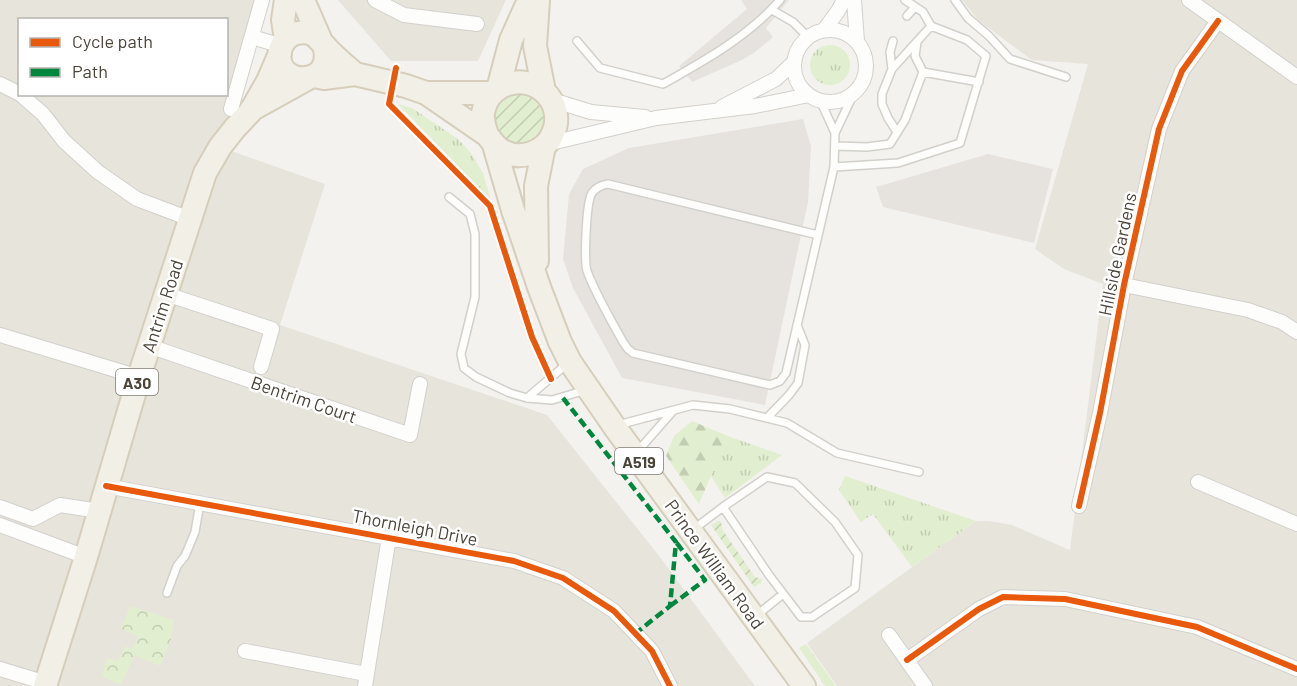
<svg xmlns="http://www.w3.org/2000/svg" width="1297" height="686" font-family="Barlow,sans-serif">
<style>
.residential{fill:#e7e4dc;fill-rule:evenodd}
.grass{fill:url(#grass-tufts)}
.forest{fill:url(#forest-firs)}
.park{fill:url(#park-crowns)}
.garden{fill:url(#garden-furrows)}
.parking{fill:#e6e3df}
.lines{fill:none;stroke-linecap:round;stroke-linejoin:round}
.lane-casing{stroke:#d2d0cb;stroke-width:10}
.street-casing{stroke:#d2d0cb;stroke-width:16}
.primary-casing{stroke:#d6cebb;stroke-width:26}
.lane{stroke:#fdfdfc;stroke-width:7}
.street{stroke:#fdfdfc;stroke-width:14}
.primary{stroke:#f2efe6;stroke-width:22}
.quiet{stroke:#00873e;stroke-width:4.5;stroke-dasharray:9 4.5;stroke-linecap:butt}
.cycleway-casing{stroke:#fff;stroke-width:10}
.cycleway{stroke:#e8590c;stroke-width:6}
.labels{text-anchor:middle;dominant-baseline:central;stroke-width:5;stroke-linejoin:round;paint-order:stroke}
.shield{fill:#fff;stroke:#817c74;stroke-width:1.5}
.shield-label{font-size:16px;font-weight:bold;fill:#4b4439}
.street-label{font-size:18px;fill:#4b4439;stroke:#fff}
</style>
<defs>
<pattern id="grass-tufts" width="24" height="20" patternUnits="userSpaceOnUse" patternTransform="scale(1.5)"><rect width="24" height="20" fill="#e1eecf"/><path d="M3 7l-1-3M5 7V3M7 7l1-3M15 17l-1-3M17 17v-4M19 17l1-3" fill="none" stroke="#c3cdb2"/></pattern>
<pattern id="forest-firs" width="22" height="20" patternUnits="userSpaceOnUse" patternTransform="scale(1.5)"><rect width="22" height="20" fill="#e1eecf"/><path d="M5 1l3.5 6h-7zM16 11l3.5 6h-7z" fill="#c3cdb2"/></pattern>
<pattern id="park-crowns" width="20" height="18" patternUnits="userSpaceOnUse" patternTransform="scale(1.5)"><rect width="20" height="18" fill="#e1eecf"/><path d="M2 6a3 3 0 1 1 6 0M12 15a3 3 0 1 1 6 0" fill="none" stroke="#c3cdb2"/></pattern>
<pattern id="garden-furrows" width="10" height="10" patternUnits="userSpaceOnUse" patternTransform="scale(1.5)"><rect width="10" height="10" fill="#e1eecf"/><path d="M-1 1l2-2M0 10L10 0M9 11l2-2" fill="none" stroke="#c3cdb2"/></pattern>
</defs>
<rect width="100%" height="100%" fill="#f4f2ee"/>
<path class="residential" d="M 0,0 L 262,0 L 220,147 L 325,184 L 280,325 L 547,415 L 660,557 L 755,686 L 0,686 ZM 20,20 L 226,20 L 226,94 L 20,94 Z
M 338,0 L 506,0 L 478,61 L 391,61 Z
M 962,0 L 1297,0 L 1297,686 L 837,686 L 807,643 L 976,521 L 989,521 L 1012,525 L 1070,550 L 1103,284 L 1064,269 L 1035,249 L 1088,64 L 1032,60 L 978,20 Z"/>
<path class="grass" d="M810 65a20 20 0 1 1 40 0a20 20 0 1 1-40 0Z
M 398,104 L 412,108 L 458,139 L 471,153 L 483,173 L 491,200 Z
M 728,436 L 782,455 L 725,498 L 711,476 Z
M 845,476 L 976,521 L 912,567 L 873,514 L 861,522 L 839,490 Z
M 806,644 L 836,686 L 825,686 L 799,648 Z"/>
<path class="forest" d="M 692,421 L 728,436 L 699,504 L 666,456 L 674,436 Z"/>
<path class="park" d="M 130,606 L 174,620 L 171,639 L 160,666 L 134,655 L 121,685 L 102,676 L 107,657 L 118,661 L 125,646 L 132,649 L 138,636 L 121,629 Z"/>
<path class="garden" d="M 515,90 L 540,97 L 548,122 C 546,127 543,135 539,138 C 511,159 480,125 499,100 C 502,95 511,92 515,90 Z
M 717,521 L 720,521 L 722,525 L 722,529 L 755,577 L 762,579 L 761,583 L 754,587 L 711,525 Z"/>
<path class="parking" d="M 741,0 L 789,0 L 766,28 L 773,37 L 754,53 L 742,60 L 692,82 L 679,66 L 747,9 Z
M 803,119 L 811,146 L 808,202 L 765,405 L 622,378 L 573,288 L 563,259 L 569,194 L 583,169 L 629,148 Z
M 988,154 L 1053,169 L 1034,243 L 883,207 L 876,187 Z"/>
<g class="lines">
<defs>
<path id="lane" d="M 905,0 L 923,12 L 931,26
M 955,0 L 968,18 L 989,36 L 1010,59 L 1066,77
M 772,10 L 793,22 L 808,37
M 907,16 L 915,7
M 577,41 L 600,68 L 663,84 C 704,61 749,36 780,0
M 892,69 L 890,52 L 893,41
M 923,72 L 979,82
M 835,133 L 854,93
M 835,146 L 867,147 L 890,144 L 905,120 L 923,72 L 915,56 L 917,42
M 834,167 L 898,163 L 960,143 L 986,56 L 967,40 L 931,26 L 892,69 L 882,94 L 882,104 L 888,118 L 897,132
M 449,197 L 470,214 L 475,234 L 475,297 L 461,354 L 464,368 L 476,377 L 510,393 L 527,398 L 552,400 L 586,390
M 818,235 L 608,184 C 602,185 596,187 592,193 C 586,202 584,260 587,271 C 596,295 611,320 623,342 L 628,349 L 633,353 L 770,385 L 780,381 L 786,373 L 834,167 L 835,133 L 820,100
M 527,398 L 568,363
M 767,418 L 789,395 L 798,383 L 805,345 L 797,325
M 618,425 L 693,405 L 730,409 L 787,423 L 837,453 L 919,472
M 637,452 L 673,411
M 694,529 L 723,507 L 767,477 L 795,483 L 835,522 L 858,555 L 855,588 L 812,617 L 801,617 L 769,575 L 723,507
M 167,593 L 177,566 L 185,556 L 195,532 L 200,503
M 757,615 L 783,594"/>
<path id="street" d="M 375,0 L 404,15 L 477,24
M 854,0 L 857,41
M 1189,0 L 1297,77
M 824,30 L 838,11 L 844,0
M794 66a36 36 0 1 1 72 0a36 36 0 1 1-72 0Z
M 252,37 L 282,46
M 0,84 L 20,94
M 20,94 L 43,114 L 64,141 L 98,172 L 137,199 L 190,219
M 552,100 L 591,112 L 645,117
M 722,107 L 776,79 L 794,62
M 231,109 L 262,0
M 547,144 L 656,118 L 755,106 L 809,95
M 1124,285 L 1248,310 L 1282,322 L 1297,332
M 166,294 L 272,329 L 261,367
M 0,335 L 139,377
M 149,346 L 410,435 L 420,384
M 1198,482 L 1297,524
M 106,486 L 514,561 L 563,578 L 614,611 L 652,651 L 670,686
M 1079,506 L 1100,413 L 1124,285 L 1159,129 L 1182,71 L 1218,21
M 0,507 L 33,519 L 60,505 L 99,511
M 0,525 L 86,557
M 889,635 L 925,686
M 245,651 L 366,674
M 907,660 L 979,609 L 1003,597 L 1065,599 L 1197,627 L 1297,669
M 0,669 L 46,683
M 365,686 L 389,537"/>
<path id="primary" d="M 303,0 L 320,39
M 538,0 L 535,46 L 544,91
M 286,39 L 283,20 L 286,0
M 324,45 C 337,89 272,88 280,50 C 282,44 286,38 291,35 C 298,32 307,31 314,35 C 318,38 320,41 324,45 C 333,56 345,65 355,74
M 314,76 L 324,78 L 355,74 L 406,86 L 426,93 L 487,135 C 492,141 496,148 503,151 C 521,161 546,152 553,133 C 557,125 557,115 554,106 C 541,72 489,75 483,113 C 482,121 485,128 487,135
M 498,89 L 511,40 L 529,0
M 426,93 L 493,93
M 251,110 L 307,79
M 494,145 L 513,210 L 539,287 L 560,342 L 570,362 L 614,426 L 804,686
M 537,261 L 536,186 L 544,146
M 45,686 L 86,557 L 139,377 L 205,173 L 220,147 L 235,128 L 251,111 L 268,81 L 280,53"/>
</defs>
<use href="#lane" class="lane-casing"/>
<use href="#street" class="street-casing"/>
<use href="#primary" class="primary-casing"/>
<use href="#lane" class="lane"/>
<use href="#street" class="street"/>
<use href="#primary" class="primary"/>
<path class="quiet" d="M 563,398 L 676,542 L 670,606 L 636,633
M 670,606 L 705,580 L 676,542"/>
<defs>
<path id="cycleway" d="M 396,68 L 389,104 L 490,206 L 532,337 L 551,379
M 106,486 L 514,561 L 563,578 L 614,611 L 652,651 L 670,686
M 1079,506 L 1100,413 L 1124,285 L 1159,129 L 1182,71 L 1218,21
M 907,660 L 979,609 L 1003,597 L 1065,599 L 1197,627 L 1297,669"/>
</defs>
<use href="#cycleway" class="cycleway-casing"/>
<use href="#cycleway" class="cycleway"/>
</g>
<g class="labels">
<g class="shield">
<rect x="116" y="369" width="42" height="26" rx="4.5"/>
<rect x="615" y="448" width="48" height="26" rx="4.5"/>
</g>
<g class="shield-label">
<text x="137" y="382">A30</text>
<text x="639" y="461">A519</text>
</g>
<g class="street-label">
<text transform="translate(1117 254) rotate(-78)">Hillside Gardens</text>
<text transform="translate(162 306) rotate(-72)">Antrim Road</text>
<text transform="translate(304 399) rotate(19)">Bentrim Court</text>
<text transform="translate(415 527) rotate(11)">Thornleigh Drive</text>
<text transform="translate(715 564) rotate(54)">Prince William Road</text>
</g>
</g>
<rect x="18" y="18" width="210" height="78" fill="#ffffff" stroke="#b7b4b0" stroke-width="1.5"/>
<rect x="30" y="38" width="30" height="9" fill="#e8590c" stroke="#b7b4b0" stroke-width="1.5"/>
<text x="72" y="48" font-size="18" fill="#4b4439">Cycle path</text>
<rect x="30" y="68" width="30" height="9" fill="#00873e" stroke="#b7b4b0" stroke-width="1.5"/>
<text x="72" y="78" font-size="18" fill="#4b4439">Path</text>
</svg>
